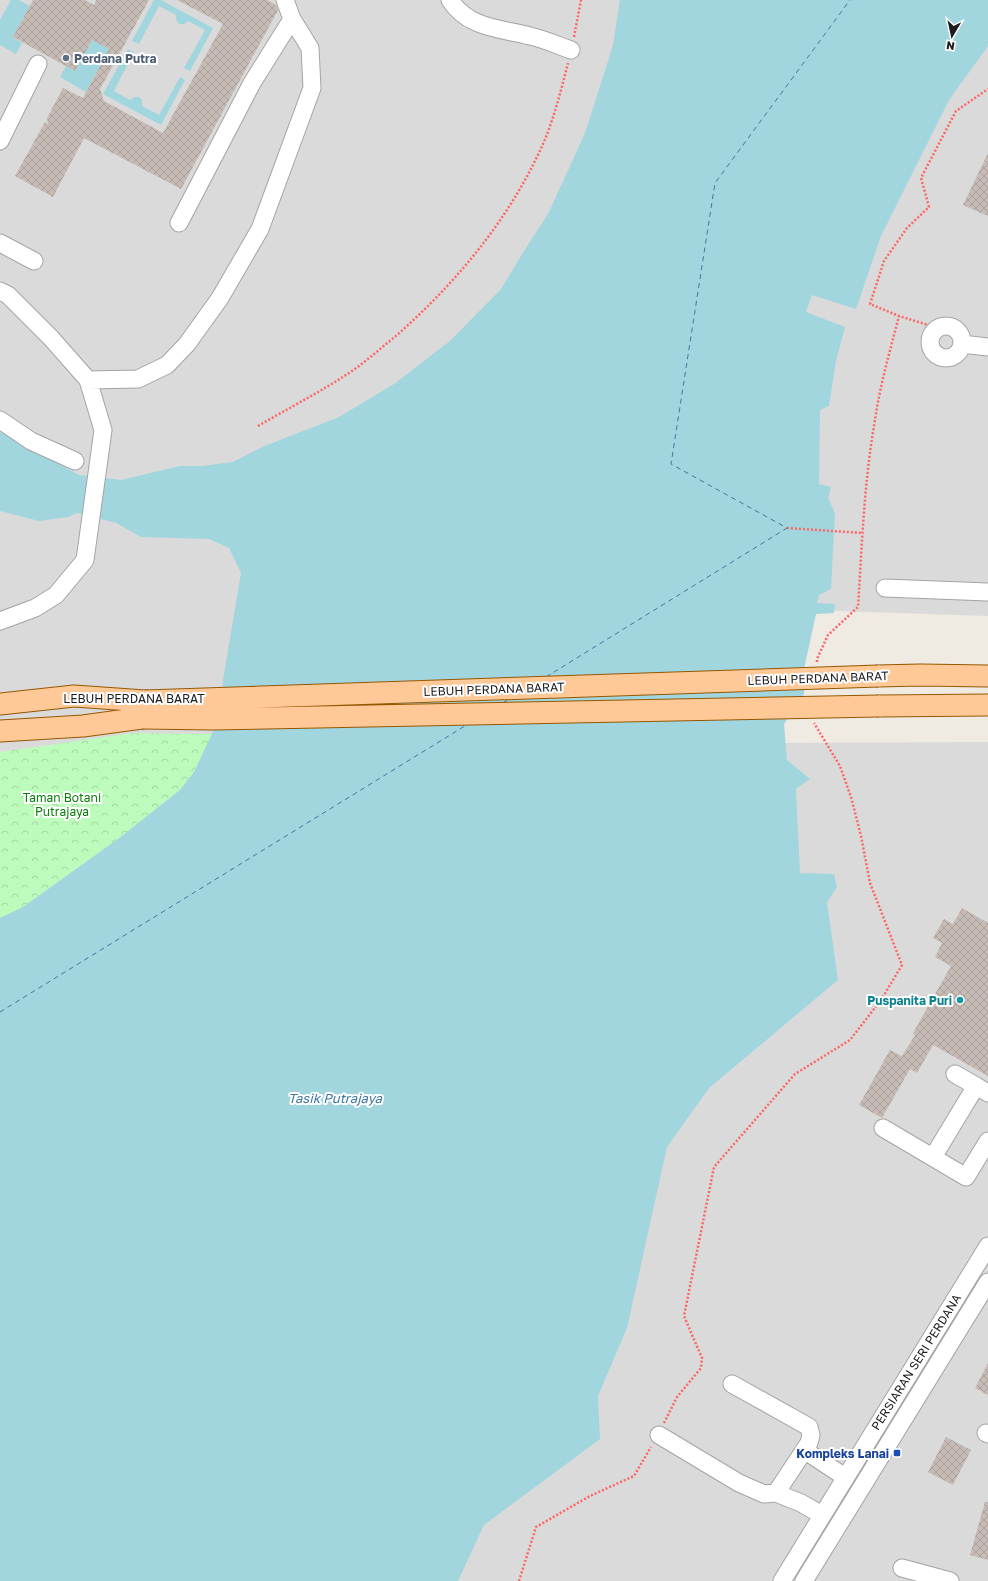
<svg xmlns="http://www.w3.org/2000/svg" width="988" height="1581" font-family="'Golos Text',sans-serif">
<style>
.residential{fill:#dbdada}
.park{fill:url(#park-crowns)}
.water{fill:#a1d6de}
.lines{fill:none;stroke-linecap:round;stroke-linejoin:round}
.ferry{stroke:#4178a0;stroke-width:1;stroke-dasharray:5 4;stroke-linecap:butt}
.building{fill:url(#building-cross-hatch)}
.minor-casing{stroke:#a4a4a4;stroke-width:19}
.major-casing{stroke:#965700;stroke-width:23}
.path{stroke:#fe6664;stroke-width:2.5;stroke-dasharray:2 2;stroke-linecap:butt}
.minor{stroke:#fff;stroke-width:17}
.major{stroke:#ffc997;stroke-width:21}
.major-bridge-casing{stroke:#965700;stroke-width:23;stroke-linecap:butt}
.major-bridge{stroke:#ffc997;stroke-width:21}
.service-dot{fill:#5c6f8a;stroke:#fff;stroke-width:1.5}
.culture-dot{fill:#0f9aa8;stroke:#fff;stroke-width:1.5}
.transit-dot{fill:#1a4fb4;stroke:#fff;stroke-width:1.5}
.labels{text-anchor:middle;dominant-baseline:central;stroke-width:4;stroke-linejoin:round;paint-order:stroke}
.service-label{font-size:12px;font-weight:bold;fill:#4e5e75;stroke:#fff;text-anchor:start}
.street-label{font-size:12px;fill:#1d1d1d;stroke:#fff}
.park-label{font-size:12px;fill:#087f08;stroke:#fff}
.culture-label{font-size:12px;font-weight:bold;fill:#0d838f;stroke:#fff;text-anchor:end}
.transit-label{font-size:12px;font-weight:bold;fill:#164399;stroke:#fff;text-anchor:end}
.water-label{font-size:13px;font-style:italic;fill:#4178a0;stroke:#fff}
</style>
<defs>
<pattern id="park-crowns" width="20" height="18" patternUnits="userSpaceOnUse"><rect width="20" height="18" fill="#bdfbbd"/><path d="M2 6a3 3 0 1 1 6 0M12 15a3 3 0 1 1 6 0" fill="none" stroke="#a2d7a2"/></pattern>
<pattern id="building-cross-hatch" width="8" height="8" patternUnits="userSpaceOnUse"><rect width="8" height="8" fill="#c7bbb6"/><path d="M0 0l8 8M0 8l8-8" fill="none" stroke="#aaa09c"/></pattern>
</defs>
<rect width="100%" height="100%" fill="#efeae2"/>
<path class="residential" d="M 0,0 L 772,0 L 0,1581 Z
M 988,0 L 988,616 L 778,609 L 766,282 Z
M 988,742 L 988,1581 L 349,1581 L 739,743 Z"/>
<path class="park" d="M 132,733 L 212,734 L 194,772 L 180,790 L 118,839 L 23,907 L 0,918 L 0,752 Z"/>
<path class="water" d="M 11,0 L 19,0 L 30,6 L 13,37 L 22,43 L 16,54 L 0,45 L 0,20 Z
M 154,0 L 161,0 L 213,28 L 190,71 L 184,68 L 205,30 L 188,21 L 184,24 L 179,24 L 176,20 L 176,15 L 159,6 L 139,44 L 132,41 Z
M 620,0 L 988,0 L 988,46 L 949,100 L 881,236 L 856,309 L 812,295 L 806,312 L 845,327 L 836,361 L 829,406 L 820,410 L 819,484 L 831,487 L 828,498 L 835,513 L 831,589 L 819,595 L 817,603 L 835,604 L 834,613 L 816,614 L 804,669 L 804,694 L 784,724 L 787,760 L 810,779 L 796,789 L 800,873 L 834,874 L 837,887 L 827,902 L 838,980 L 709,1088 L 667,1147 L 627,1328 L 598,1396 L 600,1439 L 484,1525 L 458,1581 L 0,1581 L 0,918 L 23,907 L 118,839 L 180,790 L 194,772 L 222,712 L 223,680 L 241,573 L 229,548 L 209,539 L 141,537 L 116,523 L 77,513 L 68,517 L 39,521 L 0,511 L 0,432 L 79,475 L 121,480 L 180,466 L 202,466 L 233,462 L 262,447 L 339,417 L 394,384 L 450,341 L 501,289 L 524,251 L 548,214 L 585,133 L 613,45 Z
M 92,40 L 109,49 L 86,92 L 60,77 L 66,66 L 75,71 Z
M 128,49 L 134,52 L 114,91 L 130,100 L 134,97 L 139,97 L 142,100 L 142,106 L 159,115 L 180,77 L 185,80 L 161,125 L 103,94 Z"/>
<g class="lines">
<path class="ferry" d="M 546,677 L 787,528 L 671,464 L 715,183 L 850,0
M 503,703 L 509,699
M 0,1012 L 468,724"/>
</g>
<path class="building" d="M 33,0 L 85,0 L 94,5 L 96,0 L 149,0 L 100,89 L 104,101 L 163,133 L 223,24 L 177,0 L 267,0 L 276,5 L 278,10 L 181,189 L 84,138 L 53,197 L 15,176 L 45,122 L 48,124 L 47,118 L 63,88 L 83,98 L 109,49 L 92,40 L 75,71 L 13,37 Z
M 988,153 L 988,216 L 963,205 Z
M 962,908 L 988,923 L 988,1076 L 933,1045 L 917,1073 L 910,1069 L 882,1118 L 859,1105 L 890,1050 L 902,1056 L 915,1035 L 913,1033 L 951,966 L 935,957 L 942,943 L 933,938 L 944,919 L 953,924 Z
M 988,1363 L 988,1395 L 975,1388 Z
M 946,1437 L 971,1450 L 953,1485 L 928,1472 Z
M 985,1502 L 988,1502 L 988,1560 L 970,1555 Z"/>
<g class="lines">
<defs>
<path id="minor" d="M 450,0 C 469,29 500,28 530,36 C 544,39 557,45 571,50
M 0,141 L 38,64
M 179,223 L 252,83 L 292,19
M 0,243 L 34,261
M 0,291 L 8,295 L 51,338 L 88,380 L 103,430 L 85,560 L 56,595 L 35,608 L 0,621
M930 342a16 16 0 1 1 32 0a16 16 0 1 1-32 0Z
M 962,344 L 988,347
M 88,380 L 138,379 L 167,365 L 187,344 L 220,298 L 260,229 L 312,88 L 310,48 L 292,19 L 285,0
M 0,420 L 31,441 L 75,461
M 885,588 L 988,592
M 955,1074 L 976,1086
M 883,1128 L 966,1177 L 988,1141
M 933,1157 L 976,1086 L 988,1093
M 732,1384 L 809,1427 L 811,1435 L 809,1443 L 776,1493
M 986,1433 L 988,1434
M 659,1435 L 739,1483 L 764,1494 L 776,1493 L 801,1503 L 822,1515
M 804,1450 L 845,1477
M 902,1568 L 950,1581
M 782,1581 L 988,1246
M 804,1581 L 988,1282"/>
<path id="major" d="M 878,676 L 920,675 L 988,676
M 0,704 L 74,696 L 145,701
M 879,706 L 988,705
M 0,731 L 83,726 L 142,718"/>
</defs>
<use href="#minor" class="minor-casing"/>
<use href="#major" class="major-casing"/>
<path class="path" d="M 574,37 L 581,0
M 938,328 L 899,316 L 870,304 L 884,261 L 907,228 L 929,207 L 921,178 L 956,111 L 988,89
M 258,426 C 289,408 322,391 352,371 C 368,360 382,347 397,335 C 457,282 510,218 543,144 C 554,119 561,90 568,63
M 787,528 L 863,533
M 817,662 L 817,659 L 828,635 L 858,607 C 862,545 864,482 875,420 C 880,385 890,351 899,316
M 664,1423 L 677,1397 L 701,1368 L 702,1358 L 684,1316 L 714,1167 L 795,1074 L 850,1040 L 881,1000 L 902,965 L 870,883 L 861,836 L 851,797 L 840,766 L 814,723
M 519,1581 L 536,1527 L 590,1496 L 634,1476 L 651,1447"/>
<use href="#minor" class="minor"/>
<use href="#major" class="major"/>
<defs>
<path id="major-bridge" d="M 145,701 L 878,676
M 142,718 L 213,719 L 879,706"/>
</defs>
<use href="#major-bridge" class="major-bridge-casing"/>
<use href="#major-bridge" class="major-bridge"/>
</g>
<circle class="service-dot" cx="66" cy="58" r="4"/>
<circle class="culture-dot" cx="960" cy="1000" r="4"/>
<rect class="transit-dot" x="893" y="1449" width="8" height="8" rx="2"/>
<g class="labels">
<g class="service-label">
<text x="74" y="58">Perdana Putra</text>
</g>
<g class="street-label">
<text transform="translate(818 678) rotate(-2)">LEBUH PERDANA BARAT</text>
<text transform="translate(494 689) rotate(-2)">LEBUH PERDANA BARAT</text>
<text x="134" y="698">LEBUH PERDANA BARAT</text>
<text transform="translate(916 1362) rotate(-58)">PERSIARAN SERI PERDANA</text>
</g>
<g class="park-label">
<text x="62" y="797">Taman Botani<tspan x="62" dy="14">Putrajaya</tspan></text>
</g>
<g class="culture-label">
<text x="952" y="1000">Puspanita Puri</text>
</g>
<g class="transit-label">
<text x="889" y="1453">Kompleks Lanai</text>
</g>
<g class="water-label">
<text x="335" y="1098">Tasik Putrajaya</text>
</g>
</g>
<g transform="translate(952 36) rotate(189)" stroke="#ffffff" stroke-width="3" paint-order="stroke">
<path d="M0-3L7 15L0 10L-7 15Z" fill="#1d1d1d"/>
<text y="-6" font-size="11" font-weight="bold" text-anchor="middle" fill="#1d1d1d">N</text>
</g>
</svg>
